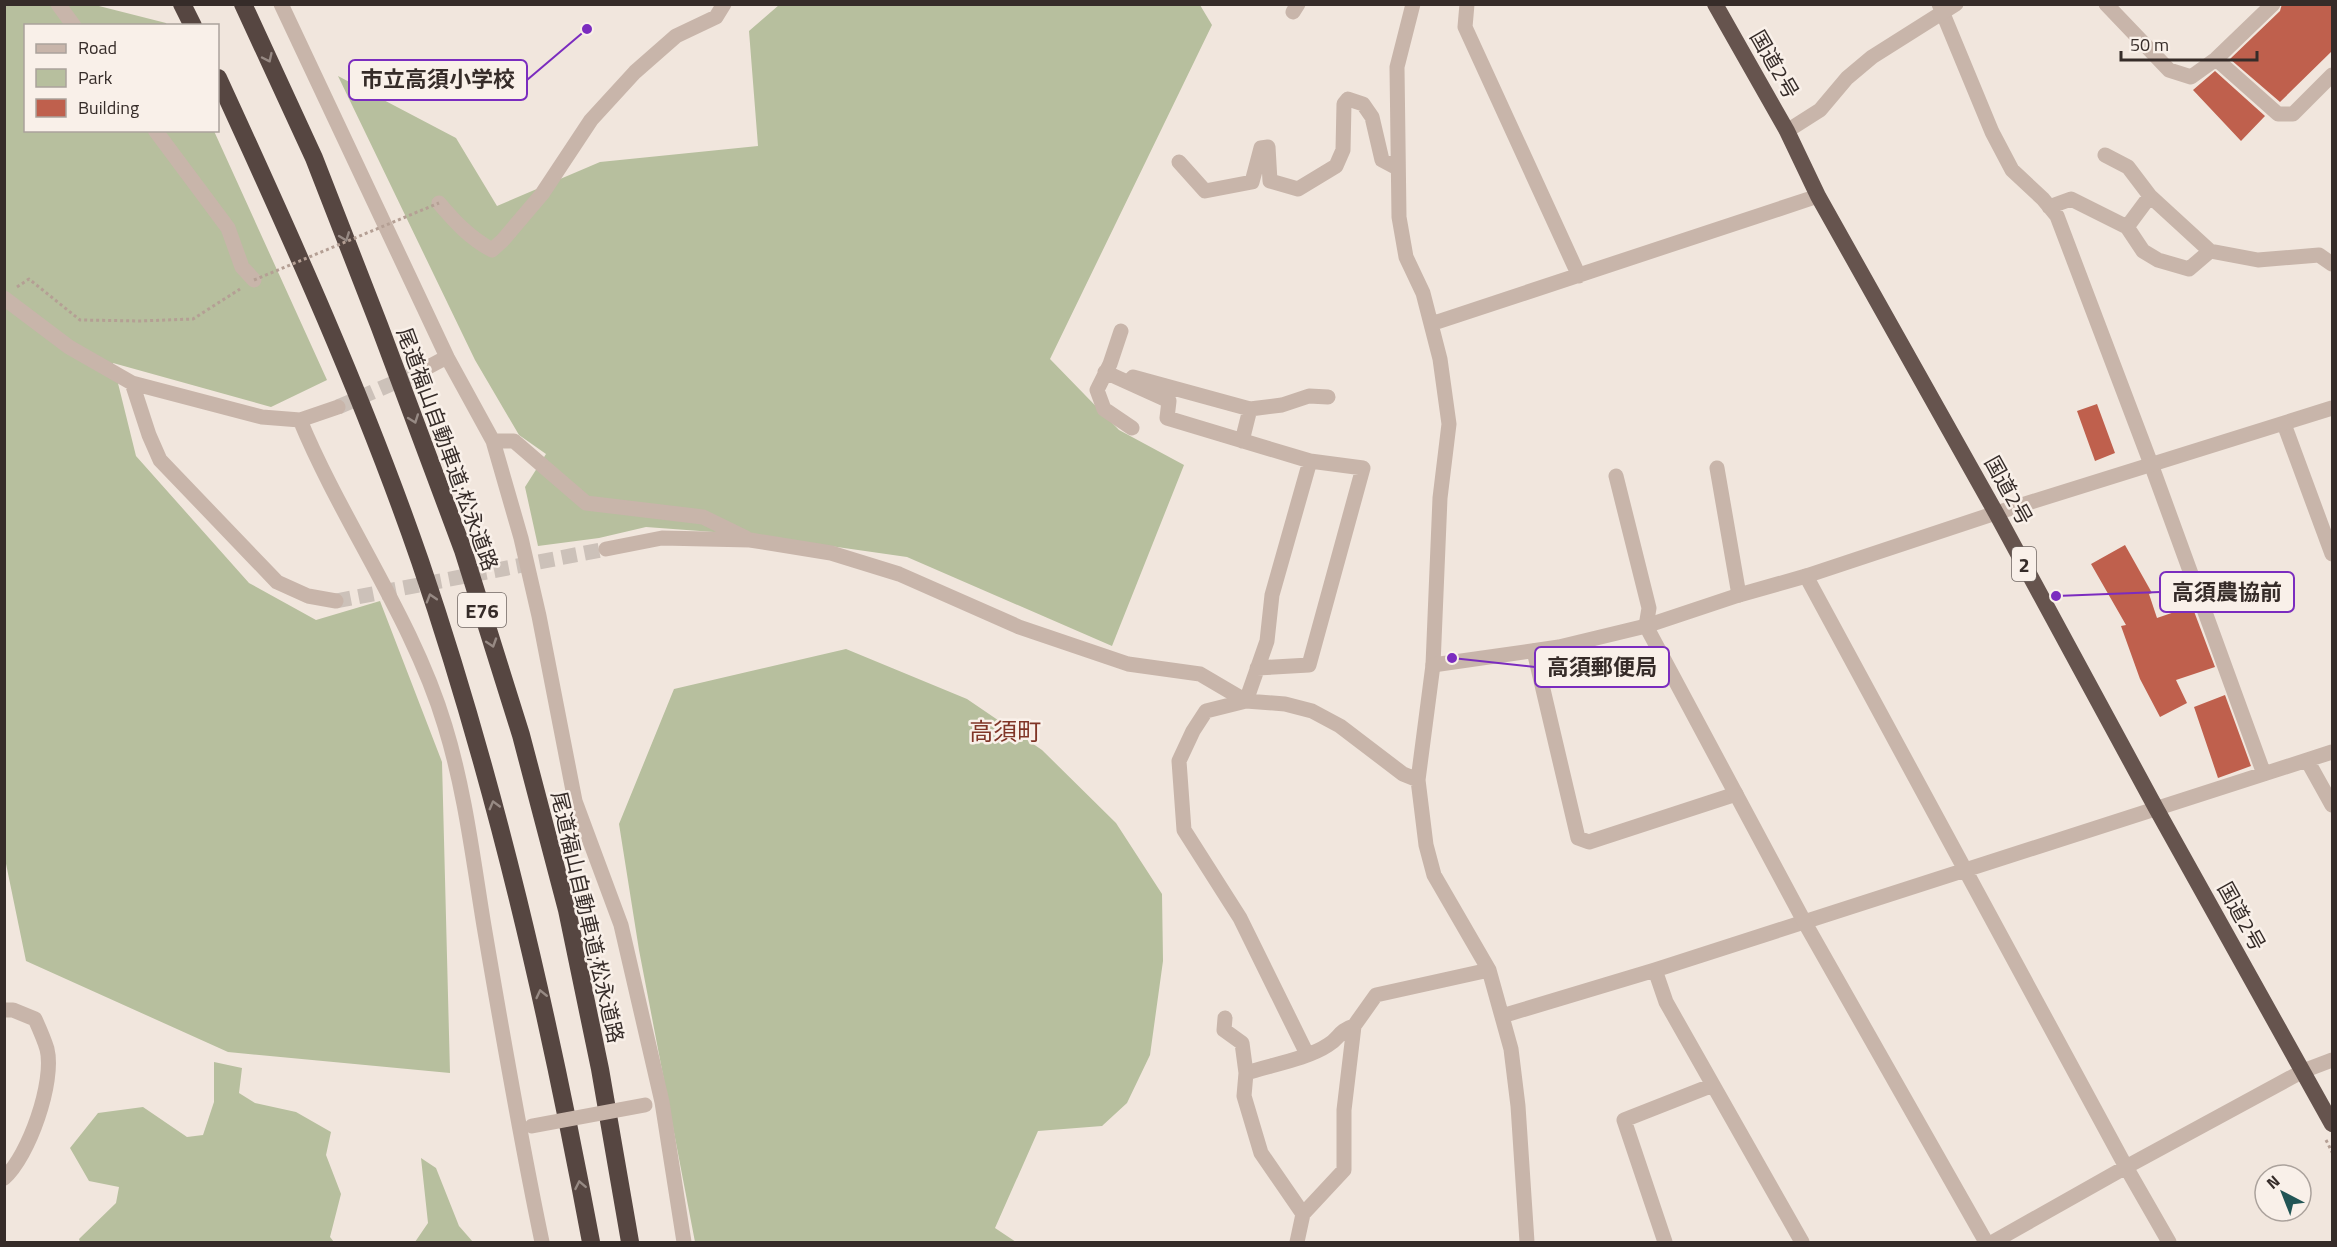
<svg xmlns="http://www.w3.org/2000/svg" width="2337" height="1247" font-family="'Titillium Web','Noto Sans JP',sans-serif">
<style>
.green{fill:#b7bf9e}
.building{fill:#bf604d}
.lines{fill:none;stroke-linecap:round;stroke-linejoin:round}
.minor-tunnel{stroke:#ccc1b9;stroke-width:15;stroke-dasharray:15 8;stroke-linecap:butt}
.path{stroke:#b49f94;stroke-width:3;stroke-dasharray:3 3;stroke-linecap:butt}
.minor{stroke:#c8b5aa;stroke-width:15}
.tertiary{stroke:#c8b5aa;stroke-width:15}
.trunk{stroke:#66544e;stroke-width:16}
.motorway{stroke:#564641;stroke-width:18}
.path-bridge{stroke:#b49f94;stroke-width:3;stroke-dasharray:3 3;stroke-linecap:butt}
.minor-bridge{stroke:#c8b5aa;stroke-width:15}
.oneway{stroke:#978a84}
.labels{text-anchor:middle;dominant-baseline:central;stroke-width:5;stroke-linejoin:round;paint-order:stroke}
.shield{fill:#f9f0e9;stroke:#706763;stroke-width:1.5}
.shield-label{font-size:20px;font-weight:bold;fill:#362c29}
.street-label{font-size:21px;fill:#362c29;stroke:#f9f0e9}
.quarter-label{font-size:24px;fill:#803527;stroke:#f9f0e9}
.leader{fill:none;stroke:#7b2cbf;stroke-width:2}
.callout-dot{fill:#7b2cbf;stroke:#f9f0e9;stroke-width:2}
.callout{fill:#f9f0e9;stroke:#7b2cbf;stroke-width:2}
.callout-label{font-size:22px;text-anchor:middle;font-weight:bold;fill:#362c29}
</style>
<rect width="100%" height="100%" fill="#f1e6dd"/>
<path class="green" d="M 4,5 L 95,5 L 166,23 L 167,25 L 26,26 L 26,130 L 214,131 L 327,380 L 271,407 L 113,363 L 136,456 L 249,583 L 316,620 L 380,601 L 442,762 L 450,1073 L 228,1052 L 26,961 L 4,854 Z
M 779,5 L 1200,5 L 1212,25 L 1050,359 L 1119,430 L 1184,465 L 1112,646 L 907,557 L 754,535 L 646,527 L 599,538 L 538,546 L 525,487 L 546,454 L 519,435 L 475,360 L 338,76 L 456,138 L 497,206 L 600,162 L 758,146 L 749,31 Z
M 846,649 L 967,699 L 1042,750 L 1116,823 L 1162,894 L 1163,961 L 1150,1055 L 1127,1103 L 1102,1126 L 1038,1131 L 995,1228 L 1016,1242 L 695,1242 L 639,950 L 619,824 L 674,689 Z
M 214,1062 L 242,1068 L 239,1093 L 255,1103 L 296,1112 L 331,1132 L 326,1155 L 341,1194 L 330,1237 L 334,1242 L 80,1242 L 79,1239 L 116,1203 L 119,1187 L 89,1181 L 70,1148 L 98,1113 L 143,1107 L 187,1137 L 203,1135 L 214,1102 Z
M 421,1158 L 436,1168 L 459,1226 L 473,1242 L 415,1242 L 428,1223 Z"/>
<path class="building" d="M 2282,4 L 2332,4 L 2332,51 L 2280,102 L 2230,59 L 2280,11 Z
M 2215,71 L 2265,116 L 2241,141 L 2193,90 Z
M 2097,404 L 2115,453 L 2095,461 L 2077,411 Z
M 2125,545 L 2152,593 L 2149,594 L 2157,618 L 2192,606 L 2215,667 L 2176,680 L 2187,703 L 2160,717 L 2140,679 L 2121,626 L 2126,625 L 2091,564 Z
M 2225,695 L 2251,766 L 2218,778 L 2194,707 Z"/>
<g class="lines">
<path class="minor-tunnel" d="M 338,407 L 419,372
M 336,601 L 606,549"/>
<path class="path" d="M 17,287 L 29,279 L 80,320 L 140,321 L 193,319 L 240,289
M 2326,1140 L 2332,1152"/>
<path class="minor" d="M 58,4 L 74,26
M 281,4 L 447,357
M 1413,4 L 1397,67 L 1399,217 L 1406,257 L 1423,293 L 1440,359 L 1449,424 L 1440,498 L 1433,665 L 1418,780 L 1426,845 L 1434,875 L 1489,970 L 1511,1049 L 1518,1106 L 1527,1242
M 1467,4 L 1465,27 L 1579,276
M 1939,4 L 1992,132 L 2012,170 L 2043,199 L 2057,216 L 2151,464 L 2264,774
M 2106,4 L 2169,70 L 2191,77 L 2216,59 L 2273,4
M 1293,12 L 1298,4
M 2216,59 L 2278,114 L 2293,114 L 2332,75
M 155,130 L 228,228 L 242,267 L 254,280
M 2105,155 L 2128,167 L 2150,196 L 2210,251
M 1179,162 L 1205,191 L 1252,182 L 1261,148 L 1268,147 L 1270,181 L 1298,189 L 1336,166 L 1343,150 L 1344,104 L 1348,99 L 1363,104 L 1372,117 L 1382,160 L 1397,168
M 439,203 C 455,222 470,238 492,250 L 503,240 L 542,194 L 591,120 L 635,72 L 676,36 L 716,17 L 724,4
M 2049,207 L 2071,199 L 2127,227 L 2143,251 L 2158,260 L 2189,269 L 2210,251 L 2258,260 L 2319,255 L 2332,264
M 2127,227 L 2150,196
M 4,298 L 69,347 L 132,383 L 262,417 L 300,420 L 338,407
M 1431,324 L 1818,196
M 1121,331 L 1110,364 L 1097,390 L 1104,409 L 1132,428
M 419,372 L 447,357 L 493,441 L 521,538 L 539,616 L 575,801 L 621,925 L 662,1102 L 684,1242
M 1105,372 L 1169,401 L 1167,418 L 1310,461 L 1363,468 L 1309,665 L 1257,668
M 1133,377 L 1250,409 L 1282,405 L 1309,396 L 1328,397
M 132,383 L 149,435 L 160,460 L 277,582 L 308,596 L 336,601
M 300,420 C 343,524 413,619 445,726 C 465,791 473,859 484,926 C 502,1032 520,1137 542,1242
M 2284,424 L 2332,554
M 493,441 L 514,441 L 586,503 L 703,517 L 746,538
M 1242,441 L 1250,409
M 1717,468 L 1739,595
M 1616,476 L 1649,608 L 1646,626
M 606,549 L 662,538 L 750,540 L 831,553 L 899,574 L 1019,627 L 1128,664 L 1200,674 L 1246,701 L 1285,704 L 1312,711 L 1340,726 L 1403,774 L 1418,780
M 1806,576 L 2126,1167 L 2169,1242
M 1534,651 L 1578,838 L 1589,842 L 1736,794
M 2307,760 L 2332,805
M 1655,970 L 1666,1002 L 1802,1242
M 4,1010 L 13,1010 L 35,1019 C 39,1028 44,1039 47,1049 C 55,1081 29,1156 4,1178
M 1502,1016 L 1655,970 L 2332,752
M 1225,1018 L 1224,1030 L 1242,1043 L 1246,1073 L 1244,1096 L 1261,1153 L 1303,1214
M 1307,1054 L 1240,918 L 1184,830 L 1179,761 L 1193,731 L 1206,711 L 1246,701 L 1267,641 L 1272,595 L 1310,461
M 1246,1073 C 1270,1065 1307,1059 1328,1045 C 1340,1038 1338,1031 1354,1026
M 1297,1242 L 1303,1214 L 1344,1170 L 1344,1110 L 1354,1026 L 1376,995 L 1489,970
M 1665,1242 L 1624,1120 L 1713,1085
M 1993,1242 L 2126,1167 L 2303,1071 L 2332,1060"/>
<path class="tertiary" d="M 1787,131 L 1820,110 L 1847,78 L 1872,57 L 1956,4
M 1646,626 L 1805,923 L 1986,1242
M 1433,665 L 1559,647 L 1646,626 L 1739,595 L 1806,576 L 1996,513 L 2332,408"/>
<path class="trunk" d="M 1715,4 L 1787,131 L 1818,196 L 1996,513 L 2157,810 L 2332,1124"/>
<path class="motorway" d="M 182,4 L 193,26
M 243,4 L 314,158 L 379,325 L 463,550 L 521,735 L 567,910 L 600,1069 L 630,1242
M 218,78 C 291,237 363,396 420,561 C 496,784 548,1012 591,1242"/>
<path class="path-bridge" d="M 254,280 L 439,203"/>
<path class="minor-bridge" d="M 532,1126 L 645,1105"/>
</g>
<defs><path id="oneway-chevron" d="M-2-3.5L2.5 0L-2 3.5" fill="none" stroke-width="1.6" stroke-linecap="round" stroke-linejoin="round" transform="scale(1.5)"/></defs>
<g class="oneway">
<use href="#oneway-chevron" transform="translate(268 58) rotate(65)"/>
<use href="#oneway-chevron" transform="translate(345 237) rotate(69)"/>
<use href="#oneway-chevron" transform="translate(414 419) rotate(70)"/>
<use href="#oneway-chevron" transform="translate(431 598) rotate(-107)"/>
<use href="#oneway-chevron" transform="translate(492 643) rotate(72)"/>
<use href="#oneway-chevron" transform="translate(494 805) rotate(-105)"/>
<use href="#oneway-chevron" transform="translate(541 994) rotate(-103)"/>
<use href="#oneway-chevron" transform="translate(580 1185) rotate(-101)"/>
</g>
<g class="labels">
<g class="shield">
<rect x="2012" y="547" width="24" height="34" rx="4.5"/>
<rect x="458" y="593" width="48" height="34" rx="4.5"/>
</g>
<g class="shield-label">
<text x="2024" y="564">2</text>
<text x="482" y="610">E76</text>
</g>
<g class="street-label">
<text transform="translate(1775 64) rotate(60)">国道2号</text>
<text transform="translate(448 449) rotate(70)">尾道福山自動車道;松永道路</text>
<text transform="translate(2009 490) rotate(61)">国道2号</text>
<text transform="translate(2242 916) rotate(61)">国道2号</text>
<text transform="translate(588 917) rotate(77)">尾道福山自動車道;松永道路</text>
</g>
<g class="quarter-label">
<text x="1005" y="731">高須町</text>
</g>
</g>
<path class="leader" d="M587 29L527 80M2056 596L2160 592M1452 658L1535 667"/>
<g class="callout-dot">
<circle cx="587" cy="29" r="6"/>
<circle cx="2056" cy="596" r="6"/>
<circle cx="1452" cy="658" r="6"/>
</g>
<g class="callout">
<rect x="349" y="60" width="178" height="40" rx="6"/>
<rect x="2160" y="572" width="134" height="40" rx="6"/>
<rect x="1535" y="647" width="134" height="40" rx="6"/>
</g>
<g class="callout-label">
<text x="438" y="87">市立高須小学校</text>
<text x="2227" y="600">高須農協前</text>
<text x="1602" y="675">高須郵便局</text>
</g>
<rect width="2337" height="1247" fill="none" stroke="#362c29" stroke-width="12"/>
<rect x="24" y="24" width="195" height="108" fill="#f9f0e9" stroke="#aba29c" stroke-width="1.5"/>
<rect x="36" y="44" width="30" height="9" fill="#c8b5aa" stroke="#aba29c" stroke-width="1.5"/>
<text x="78" y="54" font-size="18" fill="#362c29">Road</text>
<rect x="36" y="69" width="30" height="18" fill="#b7bf9e" stroke="#aba29c" stroke-width="1.5"/>
<text x="78" y="84" font-size="18" fill="#362c29">Park</text>
<rect x="36" y="99" width="30" height="18" fill="#bf604d" stroke="#aba29c" stroke-width="1.5"/>
<text x="78" y="114" font-size="18" fill="#362c29">Building</text>
<g transform="translate(2283 1193) rotate(318)"><circle r="28" fill="#f9f0e9" stroke="#aba29c" stroke-width="1.5"/>
<path d="M0-4.5L10 22L0 15L-10 22Z" fill="#215555"/>
<text y="-9" font-size="16" font-weight="bold" text-anchor="middle" fill="#362c29">N</text>
</g>
<path d="M2121 51v9h136v-9" fill="none" stroke="#362c29" stroke-width="3"/>
<text x="2130" y="51" font-size="18" fill="#362c29" stroke="#f9f0e9" stroke-width="4.5" paint-order="stroke">50 m</text>
</svg>
